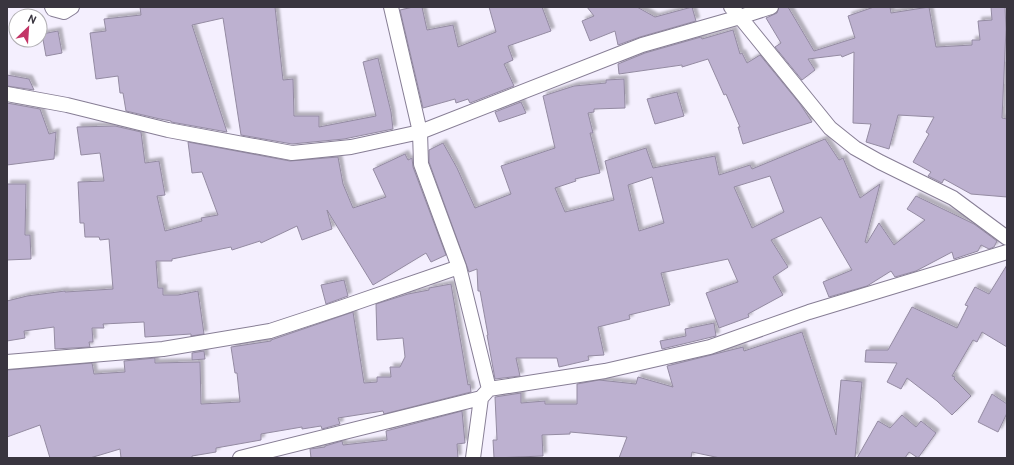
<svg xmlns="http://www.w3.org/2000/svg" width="1014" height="465" font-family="Cabin,sans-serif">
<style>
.building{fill:#bdb1d0;stroke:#948ba2;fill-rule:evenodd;filter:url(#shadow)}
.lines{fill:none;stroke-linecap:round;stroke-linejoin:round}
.minor-casing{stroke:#877e95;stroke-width:16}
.minor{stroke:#fff;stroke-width:14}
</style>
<defs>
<filter id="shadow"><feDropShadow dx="3.5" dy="-3.5" stdDeviation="1" flood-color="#0004"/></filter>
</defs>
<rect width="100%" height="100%" fill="#f4effe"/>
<path class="building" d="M 140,7 L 275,7 L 283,80 L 293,79 L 294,116 L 319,116 L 319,127 L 376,116 L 363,62 L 378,58 L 391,112 L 393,129 L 344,139 L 292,144 L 241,135 L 223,18 L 192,25 L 227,132 L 171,122 L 171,121 L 160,119 L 126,111 L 123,93 L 120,93 L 118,76 L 96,79 L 90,33 L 106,31 L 104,19 L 141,15 Z
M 413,7 L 422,7 L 427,30 L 453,25 L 458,47 L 496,32 L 489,7 L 542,7 L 551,31 L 508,46 L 513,60 L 504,64 L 514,86 L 470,103 L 468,99 L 456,103 L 455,99 L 423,108 L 400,10 Z
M 587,7 L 637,7 L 655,17 L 692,7 L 696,21 L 640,37 L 618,45 L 615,31 L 590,41 L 582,21 L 594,16 Z
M 779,7 L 788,7 L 814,51 L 855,38 L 848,16 L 874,7 L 890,7 L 891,13 L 929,7 L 936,47 L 972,45 L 972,40 L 980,40 L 978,21 L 992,20 L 991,7 L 1005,7 L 1006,29 L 1002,118 L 1007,119 L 1007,197 L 971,194 L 944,179 L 942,183 L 928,176 L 931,172 L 913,162 L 929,134 L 926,132 L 934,117 L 898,115 L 889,149 L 866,142 L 871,124 L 853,123 L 854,52 L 842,57 L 841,55 L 808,59 L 815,70 L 802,80 L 775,47 L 781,43 L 766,18 L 777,13 Z
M 733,30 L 740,54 L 742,53 L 747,63 L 760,55 L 800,104 L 812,122 L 743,144 L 738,127 L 740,127 L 726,94 L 724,95 L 708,59 L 682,67 L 682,65 L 619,74 L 618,64 L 645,53 L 701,37 L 702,39 Z
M 58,31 L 62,53 L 46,56 L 42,34 Z
M 7,75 L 29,79 L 34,90 L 7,86 Z
M 624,79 L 625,108 L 594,109 L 594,112 L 588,113 L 593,133 L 590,133 L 600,173 L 575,179 L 576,181 L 555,188 L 565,212 L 614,200 L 605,161 L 646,148 L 653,168 L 715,156 L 719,175 L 750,165 L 752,169 L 825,139 L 839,160 L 843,158 L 860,198 L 880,184 L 865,242 L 867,243 L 879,223 L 894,245 L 925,220 L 907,209 L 916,196 L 974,224 L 997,241 L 994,247 L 989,249 L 981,245 L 978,251 L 954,259 L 952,252 L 916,271 L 895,277 L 891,271 L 867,286 L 829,297 L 823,282 L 852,270 L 821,217 L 771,240 L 788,267 L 773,277 L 783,295 L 748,314 L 749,317 L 719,328 L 706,293 L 738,282 L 728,259 L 661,273 L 670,305 L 629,315 L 630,319 L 598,327 L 604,355 L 588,356 L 589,360 L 559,367 L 557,358 L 516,358 L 520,376 L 495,379 L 487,335 L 488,335 L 480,291 L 478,291 L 477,269 L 469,272 L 429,162 L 429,150 L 443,143 L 457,168 L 475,208 L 511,194 L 501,166 L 555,148 L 543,96 L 574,86 L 606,83 L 606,80 ZM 770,176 L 784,212 L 752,228 L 734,187 ZM 652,177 L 664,223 L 639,231 L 628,185 Z
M 677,92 L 684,116 L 655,124 L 647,99 Z
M 521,102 L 526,113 L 499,122 L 495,112 Z
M 7,103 L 40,109 L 49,134 L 56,132 L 54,159 L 7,165 Z
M 115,126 L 141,132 L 145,163 L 159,161 L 165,195 L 157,196 L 165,231 L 202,221 L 201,218 L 218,215 L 202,172 L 192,173 L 188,142 L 290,161 L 338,157 L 343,184 L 353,208 L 386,197 L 373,169 L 405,154 L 408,160 L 412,158 L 413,167 L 446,255 L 431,262 L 426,253 L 373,285 L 327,210 L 332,229 L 302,240 L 297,226 L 261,243 L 260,241 L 232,250 L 231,247 L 172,259 L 172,261 L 156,261 L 158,288 L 163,288 L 163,295 L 178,295 L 198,291 L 204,334 L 191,336 L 191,334 L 145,337 L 144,322 L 103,324 L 104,328 L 92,328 L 93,342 L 89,342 L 90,347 L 55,349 L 54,327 L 24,331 L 25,338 L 7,341 L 7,301 L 27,296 L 65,291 L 65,292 L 113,289 L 109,239 L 100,240 L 99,237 L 85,237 L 84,223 L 80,223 L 78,182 L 104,181 L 100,153 L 81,155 L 77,127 Z
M 7,184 L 26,184 L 25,235 L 30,235 L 31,259 L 7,260 Z
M 1007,265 L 1007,347 L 982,332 L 977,342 L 973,340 L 952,376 L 955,377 L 954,379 L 971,396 L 952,415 L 937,401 L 907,378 L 901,389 L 887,382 L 897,363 L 865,362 L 866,350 L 888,350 L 912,307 L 957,328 L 968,306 L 965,305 L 975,287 L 989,294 Z
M 344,280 L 348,296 L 326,304 L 321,285 Z
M 451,284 L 468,385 L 470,384 L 471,392 L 384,414 L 383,411 L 338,418 L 340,424 L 322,429 L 321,426 L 302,429 L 302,427 L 261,434 L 261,440 L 216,448 L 216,452 L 192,456 L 192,458 L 121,458 L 120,449 L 90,458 L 50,458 L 40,425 L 7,437 L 7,370 L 92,363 L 94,374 L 125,372 L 124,361 L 155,358 L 155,363 L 200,362 L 201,404 L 240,402 L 237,373 L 235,373 L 231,347 L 271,341 L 271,340 L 353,312 L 364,383 L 377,382 L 377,377 L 391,377 L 390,367 L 400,367 L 405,357 L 403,338 L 377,340 L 376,304 L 408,294 L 429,290 L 429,288 Z
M 714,323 L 716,336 L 662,349 L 660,341 L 686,336 L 685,329 Z
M 802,332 L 836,435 L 841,380 L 862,382 L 855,458 L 720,458 L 692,452 L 691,458 L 619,458 L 627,437 L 570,432 L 570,434 L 542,435 L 543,456 L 494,458 L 493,440 L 497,440 L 495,397 L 521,393 L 521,403 L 545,401 L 545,404 L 577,404 L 577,384 L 599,380 L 636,384 L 638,377 L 673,387 L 667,366 L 743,347 L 744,351 Z
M 204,351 L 205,359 L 192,360 L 192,353 Z
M 992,394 L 1007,404 L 1007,413 L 998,432 L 978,422 Z
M 462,411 L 465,443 L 457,444 L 458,458 L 311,458 L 310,449 L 325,447 L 325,446 L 342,441 L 343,445 L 387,440 L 386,431 Z
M 902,415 L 916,427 L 921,421 L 936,433 L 918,458 L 909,452 L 905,458 L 857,458 L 878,421 L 890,428 Z"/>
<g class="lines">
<defs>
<path id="minor" d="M 52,7 L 53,9 L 64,12 L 72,7
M 391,7 L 420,132 L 421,164 L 459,267 L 489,389 L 605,371 L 710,347 L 809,312 L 1007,252
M 771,7 L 740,17 L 830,128 L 855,148 L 880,162 L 953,198 L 1007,238
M 7,94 L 67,105 L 168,130 L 292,153 L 351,147 L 420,132 L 642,45 L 740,17 L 731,7
M 7,362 L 163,349 L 270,331 L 340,308 L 459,267
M 240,458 L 481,398 L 489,389
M 473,458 L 481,398"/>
</defs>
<use href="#minor" class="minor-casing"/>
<use href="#minor" class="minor"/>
</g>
<rect width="1014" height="465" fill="none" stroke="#39353f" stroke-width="16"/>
<g transform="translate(28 28) rotate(25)"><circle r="19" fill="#ffffff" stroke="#b0aeb2"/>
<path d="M0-3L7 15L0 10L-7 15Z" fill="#c33667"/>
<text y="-6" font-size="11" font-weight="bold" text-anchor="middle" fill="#39353f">N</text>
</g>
</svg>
